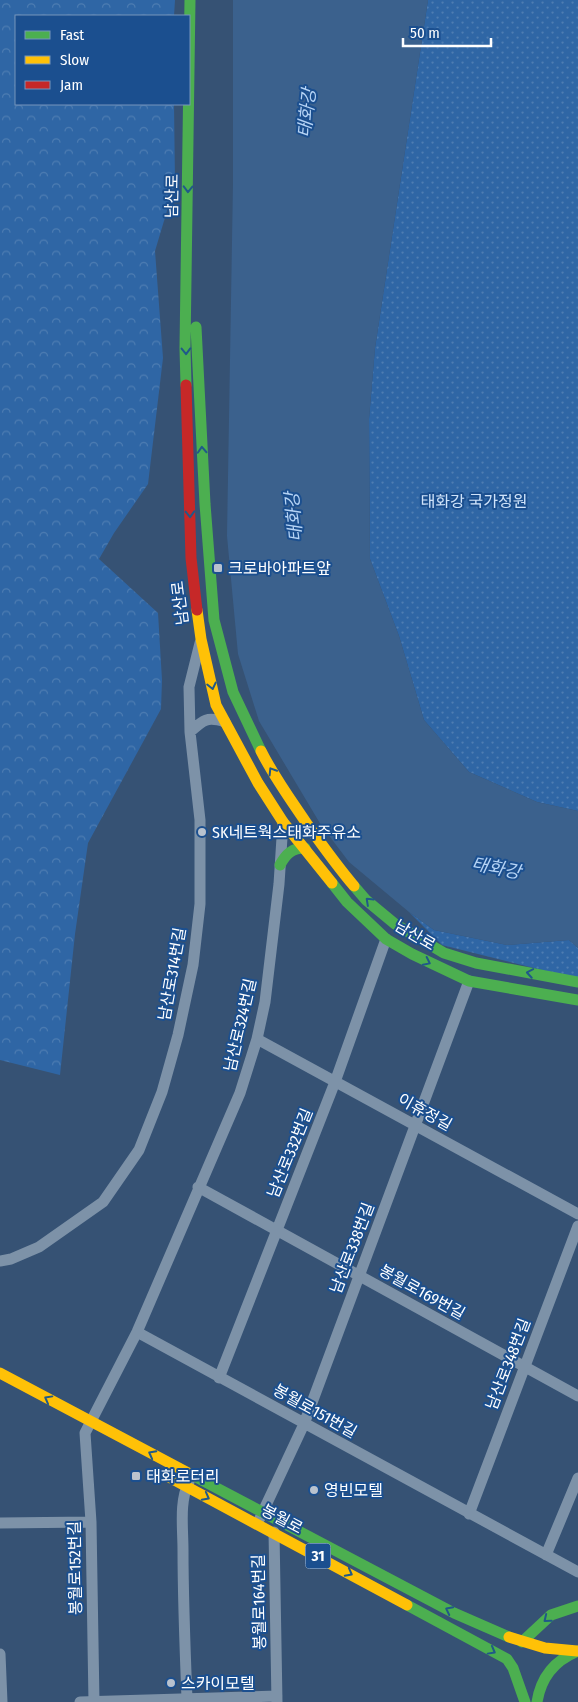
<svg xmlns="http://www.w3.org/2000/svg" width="578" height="1702" font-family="'Fira Sans Condensed','Noto Sans KR',sans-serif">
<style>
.forest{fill:url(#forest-crowns)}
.park{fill:url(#park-dots)}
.water{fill:#3b618d}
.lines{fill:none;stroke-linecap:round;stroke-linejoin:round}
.street{stroke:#7d92a8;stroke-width:11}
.fast{stroke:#4caf50;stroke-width:11}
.slow{stroke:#ffc107;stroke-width:11}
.jam{stroke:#c62828;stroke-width:11}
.oneway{stroke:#205989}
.poi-dot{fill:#b9c2ce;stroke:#1b4f8f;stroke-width:2}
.labels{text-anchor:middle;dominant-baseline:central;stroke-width:4;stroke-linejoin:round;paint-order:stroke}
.shield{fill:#1b4f8f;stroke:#bbcadd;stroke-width:1}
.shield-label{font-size:15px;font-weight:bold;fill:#fff}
.street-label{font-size:16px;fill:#fff;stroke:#1b4f8f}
.park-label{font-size:16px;fill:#cfe3fa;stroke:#1b4f8f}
.poi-label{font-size:16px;fill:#fff;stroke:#1b4f8f;text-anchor:start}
.water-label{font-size:18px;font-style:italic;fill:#b5d3f5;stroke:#1b4f8f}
</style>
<defs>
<pattern id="forest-crowns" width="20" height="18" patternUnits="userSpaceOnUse" patternTransform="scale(1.25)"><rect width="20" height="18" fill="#2f66a5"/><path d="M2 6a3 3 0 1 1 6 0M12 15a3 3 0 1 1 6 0" fill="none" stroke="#4e7db2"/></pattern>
<pattern id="park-dots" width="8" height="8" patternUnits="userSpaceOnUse" patternTransform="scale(1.25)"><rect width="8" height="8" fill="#2f66a5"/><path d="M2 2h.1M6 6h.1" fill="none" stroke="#4e7db2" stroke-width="1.8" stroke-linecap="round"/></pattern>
</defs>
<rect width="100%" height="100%" fill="#365274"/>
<path class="forest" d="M 0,0 L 175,0 L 174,16 L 16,16 L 16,104 L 174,104 L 175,184 L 155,251 L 163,358 L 148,484 L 114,533 L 99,559 L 158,613 L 162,680 L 161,709 L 88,843 L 75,934 L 60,1075 L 0,1060 Z"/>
<path class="park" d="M 428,0 L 578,0 L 578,811 L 537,802 L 469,772 L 424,720 L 399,636 L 370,559 L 369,419 L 375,348 Z
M 409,912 L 434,930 L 507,945 L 569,940 L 578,948 L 578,979 L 442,945 Z"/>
<path class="water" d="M 233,0 L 428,0 L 375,348 L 369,419 L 370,559 L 399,636 L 424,720 L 469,772 L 537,802 L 578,811 L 578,948 L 569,940 L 507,945 L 434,930 L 409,912 L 349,862 L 321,825 L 259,721 L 238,654 L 227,536 L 233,183 Z"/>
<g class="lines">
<path class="street" d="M 190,732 C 203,720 207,716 225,722
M 257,1039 L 578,1214
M 198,1187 L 578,1396
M 0,1261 L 11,1259 L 39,1247 L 103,1202 L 139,1150 L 162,1092 L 178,1035 L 193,965 L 200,904 L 200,820 L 190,732 L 189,687 L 200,643
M 137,1332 L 578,1572
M 219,1378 L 335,1082 L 386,939
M 469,1514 L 578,1226
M 260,1518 L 304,1424 L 469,981
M 0,1523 L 91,1522
M 274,1532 L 277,1702
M 546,1555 L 578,1478
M 0,1654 L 2,1702
M 187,1699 C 185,1649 183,1599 183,1550 C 183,1528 179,1501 189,1482
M 80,1702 L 277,1696
M 94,1702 L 91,1522 L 85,1433 L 137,1332 L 240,1093 L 257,1039 L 265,1002 L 279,884 L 283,822"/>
<path class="fast" d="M 196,327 L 205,504 L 214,620 L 233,692 L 261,751
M 186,385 L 185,348 L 190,0
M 280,865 C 286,854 292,848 305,848
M 332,883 L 347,902 L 386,939 L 412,954 L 469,981 L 578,1000
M 354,886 L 366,900 L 395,924 L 444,953 L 476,963 L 578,982
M 194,1476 L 454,1613 L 509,1637
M 407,1605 L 507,1659 L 513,1668 L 525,1702
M 522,1642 L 551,1615 L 578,1606
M 537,1702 C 541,1677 555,1660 578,1651"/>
<path class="slow" d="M 197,610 L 201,639 L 216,705 L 258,783 L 283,822 L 332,883
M 261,751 C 274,777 291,800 307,824 C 322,845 337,866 354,886
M 0,1373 L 194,1476
M 165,1475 L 407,1605
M 509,1637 L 545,1648 L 577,1651"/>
<path class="jam" d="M 186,385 L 191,558 L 197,610"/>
</g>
<defs><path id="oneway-chevron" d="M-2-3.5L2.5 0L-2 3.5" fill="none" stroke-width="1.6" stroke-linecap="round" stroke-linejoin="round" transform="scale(1.25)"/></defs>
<g class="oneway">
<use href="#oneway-chevron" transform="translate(188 189) rotate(91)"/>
<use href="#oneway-chevron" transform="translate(186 351) rotate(89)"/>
<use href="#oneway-chevron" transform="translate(202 450) rotate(-93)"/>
<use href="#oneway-chevron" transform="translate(190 514) rotate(88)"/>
<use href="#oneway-chevron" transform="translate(212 686) rotate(77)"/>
<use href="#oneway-chevron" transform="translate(272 771) rotate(-122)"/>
<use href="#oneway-chevron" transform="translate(369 901) rotate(-137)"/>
<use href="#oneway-chevron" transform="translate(427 962) rotate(26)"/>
<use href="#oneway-chevron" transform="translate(530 973) rotate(-170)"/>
<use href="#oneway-chevron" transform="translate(48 1399) rotate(-151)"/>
<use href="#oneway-chevron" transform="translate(152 1454) rotate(-152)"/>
<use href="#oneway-chevron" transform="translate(206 1497) rotate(28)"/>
<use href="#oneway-chevron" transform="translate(349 1573) rotate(28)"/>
<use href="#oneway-chevron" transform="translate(449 1610) rotate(-153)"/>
<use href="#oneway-chevron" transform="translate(547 1619) rotate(141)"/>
<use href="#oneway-chevron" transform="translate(492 1651) rotate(29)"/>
</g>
<g class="poi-dot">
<rect x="213" y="563" width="10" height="10" rx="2.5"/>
<circle cx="202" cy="832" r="5"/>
<rect x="131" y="1471" width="10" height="10" rx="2.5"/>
<circle cx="314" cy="1490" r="5"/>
<circle cx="171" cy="1683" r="5"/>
</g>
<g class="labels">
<rect class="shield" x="305.5" y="1543.5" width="25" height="25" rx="4"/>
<g class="shield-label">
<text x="318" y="1556">31</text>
</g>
<g class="street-label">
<text transform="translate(172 196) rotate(-89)">남산로</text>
<text transform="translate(180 603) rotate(-97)">남산로</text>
<text transform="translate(415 935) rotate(30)">남산로</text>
<text transform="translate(172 974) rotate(-80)">남산로314번길</text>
<text transform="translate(240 1025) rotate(-77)">남산로324번길</text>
<text transform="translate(425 1112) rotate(29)">이휴정길</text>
<text transform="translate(290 1153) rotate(-68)">남산로332번길</text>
<text transform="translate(352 1248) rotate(-69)">남산로338번길</text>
<text transform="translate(422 1292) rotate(29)">봉월로169번길</text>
<text transform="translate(508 1364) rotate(-69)">남산로348번길</text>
<text transform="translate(315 1411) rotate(29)">봉월로151번길</text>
<text transform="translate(282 1519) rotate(28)">봉월로</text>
<text transform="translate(75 1568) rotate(-91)">봉월로152번길</text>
<text transform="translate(259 1602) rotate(-91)">봉월로164번길</text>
</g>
<g class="park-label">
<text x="474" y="501">태화강 국가정원</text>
</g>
<g class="poi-label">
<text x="228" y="568">크로바아파트앞</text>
<text x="212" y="832">SK네트웍스태화주유소</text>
<text x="146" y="1476">태화로터리</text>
<text x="324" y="1490">영빈모텔</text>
<text x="181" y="1683">스카이모텔</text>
</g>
<g class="water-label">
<text transform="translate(307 113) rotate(-84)">태화강</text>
<text transform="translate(294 517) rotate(-95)">태화강</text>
<text transform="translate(496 868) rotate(11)">태화강</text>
</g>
</g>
<rect x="15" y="15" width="175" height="90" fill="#1b4f8f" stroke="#7695bc"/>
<rect x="25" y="31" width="25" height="8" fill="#4caf50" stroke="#7695bc"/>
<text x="60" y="40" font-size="15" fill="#ffffff">Fast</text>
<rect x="25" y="56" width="25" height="8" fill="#ffc107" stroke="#7695bc"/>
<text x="60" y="65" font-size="15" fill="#ffffff">Slow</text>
<rect x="25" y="81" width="25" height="8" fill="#c62828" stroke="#7695bc"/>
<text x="60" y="90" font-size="15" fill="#ffffff">Jam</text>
<path d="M403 38v8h88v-8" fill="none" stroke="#ffffff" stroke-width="2.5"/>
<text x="410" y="38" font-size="15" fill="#ffffff" stroke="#1b4f8f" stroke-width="4" paint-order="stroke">50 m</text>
</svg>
